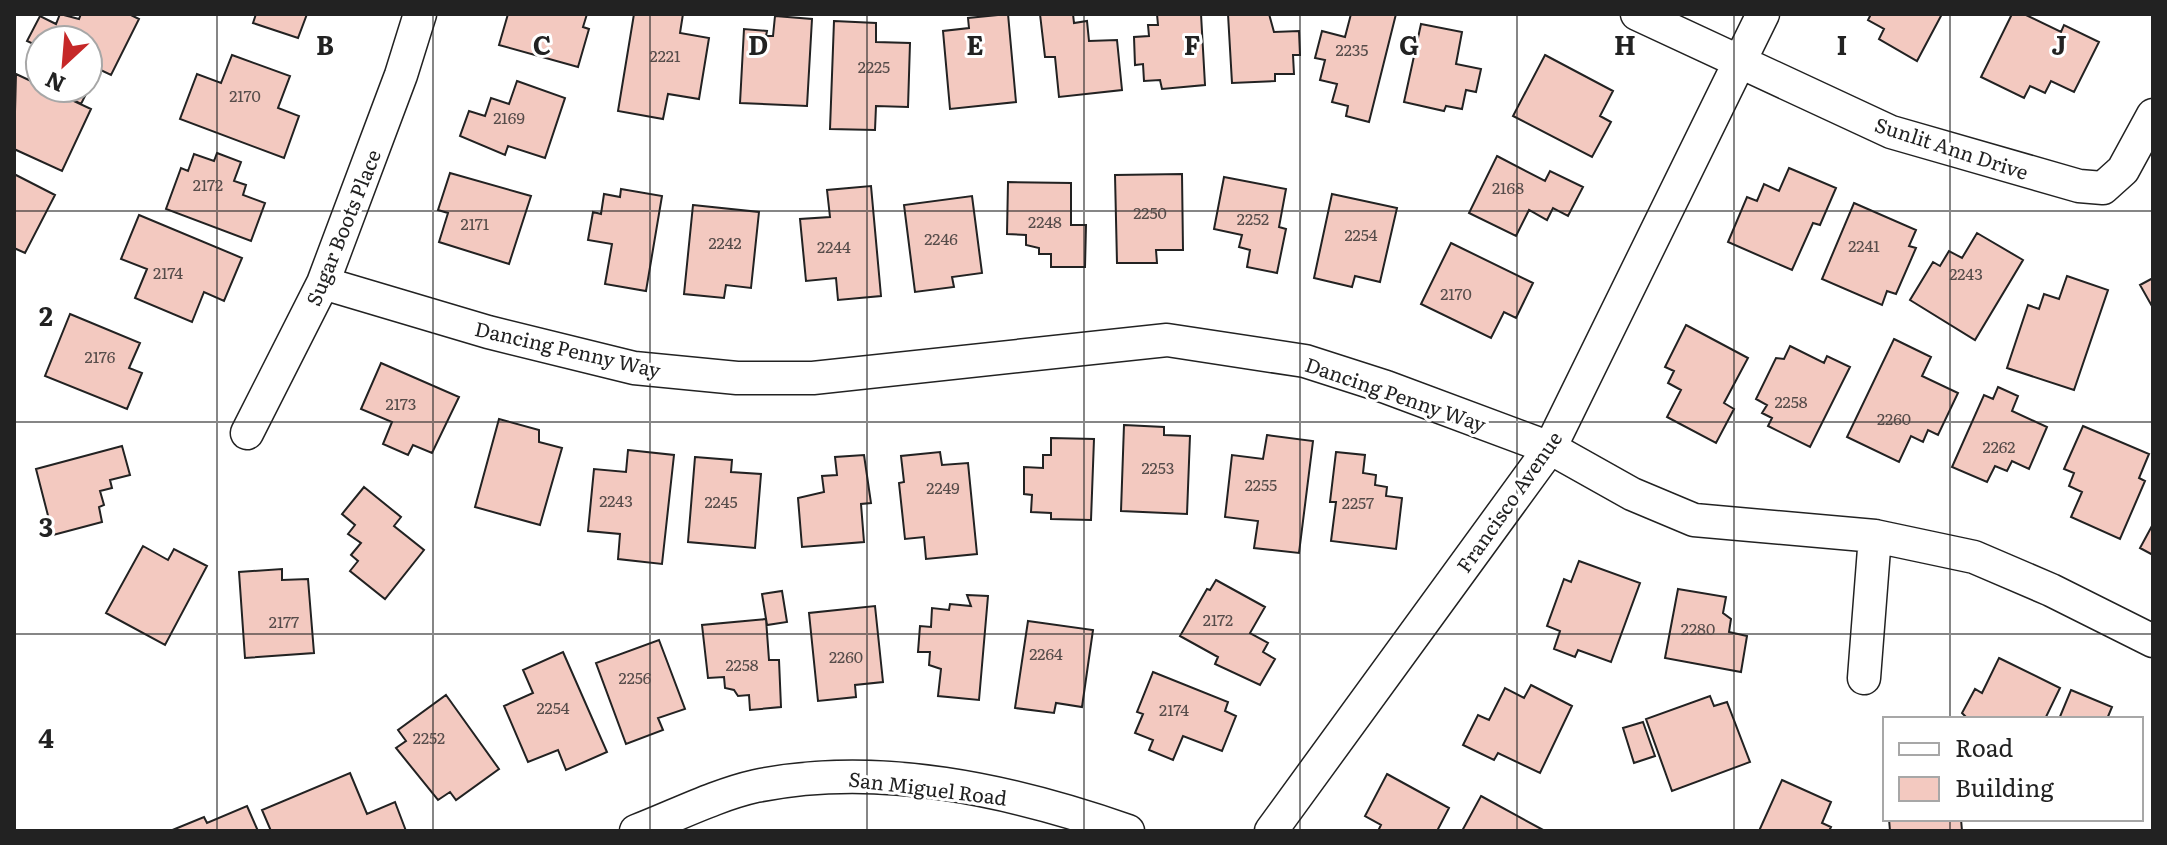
<svg xmlns="http://www.w3.org/2000/svg" width="2167" height="845" font-family="Literata,serif">
<style>
.building{fill:#f3c9c0;stroke:#222;stroke-width:2}
.lines{fill:none;stroke-linecap:round;stroke-linejoin:round}
.minor-casing{stroke:#222;stroke-width:35}
.minor{stroke:#fff;stroke-width:32}
.grid{fill:none;stroke:#222;stroke-width:2;stroke-opacity:0.55}
.labels{text-anchor:middle;dominant-baseline:central;stroke-width:6;stroke-linejoin:round;paint-order:stroke}
.number-label{font-size:16px;fill:#564c4a}
.street-label{font-size:20px;fill:#222;stroke:#fff}
.grid-label{font-size:26px;text-anchor:middle;font-weight:bold;fill:#222;stroke:#fff;stroke-width:6;stroke-linejoin:round;paint-order:stroke}
</style>
<rect width="100%" height="100%" fill="#fff"/>
<path class="building" d="M 60,14 L 79,19 L 81,14 L 129,14 L 139,19 L 111,75 L 88,64 L 88,40 L 40,40 L 40,47 L 27,41 L 40,16 L 56,24 Z
M 256,14 L 307,14 L 298,38 L 253,23 Z
M 508,14 L 587,14 L 583,27 L 589,29 L 578,67 L 499,45 Z
M 634,14 L 683,14 L 680,33 L 709,38 L 699,99 L 668,94 L 663,119 L 618,111 Z
M 1008,14 L 1016,102 L 950,109 L 943,31 L 969,28 L 968,18 Z
M 1040,14 L 1073,14 L 1074,23 L 1087,21 L 1089,41 L 1117,40 L 1122,90 L 1059,97 L 1055,57 L 1045,57 Z
M 1157,14 L 1201,14 L 1205,85 L 1162,89 L 1160,80 L 1144,81 L 1143,64 L 1135,65 L 1134,37 L 1149,36 L 1148,25 L 1158,25 Z
M 1228,14 L 1269,14 L 1274,32 L 1299,31 L 1300,55 L 1293,55 L 1294,74 L 1275,74 L 1275,81 L 1232,83 Z
M 1351,14 L 1396,14 L 1369,122 L 1346,116 L 1348,106 L 1332,102 L 1337,84 L 1320,80 L 1325,60 L 1315,58 L 1322,31 L 1345,37 Z
M 1871,14 L 1942,14 L 1917,61 L 1879,39 L 1884,29 L 1868,20 Z
M 2012,14 L 2024,14 L 2061,32 L 2064,25 L 2099,42 L 2074,92 L 2051,81 L 2045,93 L 2030,86 L 2024,98 L 1981,77 Z
M 775,16 L 812,19 L 807,106 L 740,103 L 744,29 L 767,31 L 766,36 L 773,36 Z
M 834,21 L 876,23 L 876,42 L 910,43 L 908,107 L 876,106 L 875,130 L 830,129 Z
M 1421,24 L 1462,32 L 1456,64 L 1481,69 L 1476,92 L 1466,90 L 1462,109 L 1446,106 L 1444,111 L 1404,102 Z
M 232,55 L 290,76 L 278,108 L 299,116 L 284,158 L 180,119 L 197,74 L 221,83 Z
M 1545,55 L 1613,91 L 1600,116 L 1611,122 L 1592,157 L 1513,116 Z
M 16,74 L 91,109 L 62,171 L 14,149 Z
M 517,81 L 565,98 L 545,158 L 508,146 L 505,155 L 460,136 L 469,111 L 485,116 L 491,98 L 509,104 Z
M 58,88 L 72,88 L 86,94 L 81,104 L 56,91 Z
M 217,153 L 241,162 L 234,181 L 246,185 L 243,195 L 265,203 L 251,241 L 166,209 L 181,168 L 188,171 L 194,154 L 214,161 Z
M 1497,156 L 1545,181 L 1550,171 L 1583,187 L 1568,216 L 1553,208 L 1547,220 L 1529,210 L 1516,236 L 1469,213 Z
M 1789,168 L 1836,188 L 1820,225 L 1813,223 L 1792,270 L 1728,242 L 1747,197 L 1757,201 L 1764,184 L 1779,191 Z
M 450,173 L 531,196 L 509,264 L 439,242 L 448,213 L 438,210 Z
M 14,174 L 55,195 L 25,253 L 14,248 Z
M 1182,174 L 1183,250 L 1156,250 L 1157,263 L 1117,263 L 1115,175 Z
M 1224,177 L 1286,189 L 1279,227 L 1286,229 L 1277,273 L 1247,267 L 1250,250 L 1239,247 L 1242,235 L 1214,229 Z
M 1008,182 L 1071,183 L 1071,225 L 1086,225 L 1085,267 L 1051,267 L 1051,254 L 1039,254 L 1039,248 L 1026,245 L 1026,235 L 1007,234 Z
M 871,186 L 881,296 L 838,300 L 836,278 L 806,281 L 800,219 L 830,217 L 827,190 Z
M 621,189 L 662,196 L 646,291 L 605,284 L 612,244 L 588,240 L 593,212 L 601,214 L 604,194 L 620,197 Z
M 1332,194 L 1397,208 L 1380,282 L 1355,276 L 1352,287 L 1314,278 Z
M 972,196 L 982,273 L 952,277 L 954,287 L 915,292 L 904,205 Z
M 1854,203 L 1916,230 L 1909,246 L 1916,248 L 1896,294 L 1887,291 L 1882,305 L 1822,279 Z
M 693,205 L 759,212 L 751,288 L 726,285 L 724,298 L 684,294 Z
M 139,215 L 242,258 L 224,301 L 204,292 L 192,322 L 135,298 L 147,269 L 121,259 Z
M 1977,233 L 2023,260 L 1975,340 L 1910,300 L 1933,262 L 1940,266 L 1949,251 L 1962,258 Z
M 1451,243 L 1533,283 L 1516,318 L 1504,312 L 1491,338 L 1421,304 Z
M 2067,276 L 2108,290 L 2074,390 L 2007,368 L 2028,305 L 2039,309 L 2044,294 L 2059,299 Z
M 2153,278 L 2153,308 L 2140,285 Z
M 70,314 L 140,343 L 129,368 L 142,373 L 127,409 L 45,376 Z
M 1686,325 L 1748,358 L 1724,403 L 1734,409 L 1716,443 L 1667,417 L 1681,390 L 1668,383 L 1674,371 L 1665,367 Z
M 1894,339 L 1931,357 L 1922,376 L 1958,393 L 1938,435 L 1928,430 L 1923,442 L 1911,436 L 1899,462 L 1847,437 Z
M 1790,346 L 1824,363 L 1827,356 L 1850,367 L 1810,447 L 1768,426 L 1772,418 L 1762,413 L 1767,405 L 1756,399 L 1776,358 L 1784,359 Z
M 381,363 L 459,397 L 432,453 L 413,445 L 408,455 L 383,444 L 392,422 L 361,409 Z
M 1998,387 L 2018,396 L 2012,411 L 2047,427 L 2029,469 L 2012,461 L 2007,471 L 1995,466 L 1987,482 L 1952,467 L 1984,395 L 1993,399 Z
M 499,419 L 539,430 L 539,442 L 562,448 L 540,525 L 475,507 Z
M 1124,425 L 1164,427 L 1164,435 L 1190,436 L 1187,514 L 1121,511 Z
M 2083,426 L 2149,454 L 2139,478 L 2145,481 L 2120,539 L 2071,517 L 2082,492 L 2069,486 L 2074,473 L 2064,469 Z
M 1267,435 L 1313,441 L 1299,553 L 1254,548 L 1258,521 L 1225,517 L 1232,455 L 1263,459 Z
M 1051,438 L 1094,439 L 1091,520 L 1051,519 L 1051,513 L 1031,512 L 1032,495 L 1024,494 L 1024,467 L 1043,468 L 1043,455 L 1051,455 Z
M 122,446 L 130,475 L 110,480 L 112,488 L 100,491 L 104,505 L 99,507 L 102,522 L 53,535 L 36,469 Z
M 628,450 L 674,455 L 662,564 L 618,559 L 620,534 L 588,531 L 594,469 L 626,472 Z
M 940,452 L 942,465 L 968,463 L 977,554 L 926,559 L 924,537 L 905,539 L 899,483 L 904,482 L 901,456 Z
M 1336,452 L 1365,455 L 1363,473 L 1376,475 L 1375,485 L 1387,487 L 1386,496 L 1402,498 L 1396,549 L 1331,541 L 1336,502 L 1330,502 Z
M 864,455 L 871,503 L 861,504 L 864,542 L 802,547 L 798,498 L 824,492 L 822,476 L 837,475 L 835,457 Z
M 695,457 L 732,460 L 731,472 L 761,474 L 755,548 L 688,542 Z
M 364,487 L 401,517 L 394,526 L 424,550 L 385,599 L 350,571 L 358,561 L 351,555 L 361,543 L 348,534 L 355,525 L 342,514 Z
M 2153,524 L 2153,555 L 2140,548 Z
M 143,546 L 168,560 L 174,549 L 207,566 L 165,645 L 106,613 Z
M 1579,561 L 1640,583 L 1611,662 L 1578,650 L 1575,657 L 1554,649 L 1560,631 L 1547,626 L 1564,579 L 1571,582 Z
M 282,569 L 282,580 L 308,579 L 314,653 L 245,658 L 239,572 Z
M 1216,580 L 1265,607 L 1250,633 L 1268,643 L 1263,652 L 1275,659 L 1260,685 L 1215,664 L 1218,657 L 1180,636 L 1207,589 L 1210,590 Z
M 1678,589 L 1726,597 L 1723,613 L 1731,619 L 1729,632 L 1747,636 L 1741,672 L 1665,658 Z
M 782,591 L 787,622 L 767,625 L 762,594 Z
M 967,595 L 988,596 L 979,700 L 938,696 L 941,669 L 929,665 L 930,652 L 918,652 L 920,626 L 931,627 L 932,608 L 949,610 L 950,604 L 971,606 Z
M 875,606 L 883,682 L 855,685 L 856,697 L 818,701 L 809,613 Z
M 766,619 L 769,660 L 779,660 L 781,707 L 750,710 L 749,695 L 738,696 L 734,690 L 725,688 L 724,677 L 708,678 L 702,625 Z
M 1028,621 L 1093,630 L 1082,707 L 1056,703 L 1054,713 L 1015,708 Z
M 659,640 L 685,709 L 658,718 L 663,730 L 626,744 L 596,663 Z
M 563,652 L 607,752 L 566,770 L 558,750 L 528,762 L 504,706 L 533,693 L 523,670 Z
M 1999,658 L 2060,688 L 2045,719 L 1968,719 L 1962,713 L 1975,689 L 1982,693 Z
M 1153,672 L 1228,702 L 1225,711 L 1236,716 L 1222,751 L 1183,736 L 1173,760 L 1149,750 L 1153,740 L 1135,733 L 1143,714 L 1137,712 Z
M 1531,685 L 1572,706 L 1540,773 L 1498,753 L 1494,760 L 1463,745 L 1478,715 L 1489,720 L 1505,688 L 1524,698 Z
M 2071,690 L 2112,707 L 2107,719 L 2059,719 Z
M 446,695 L 499,769 L 456,800 L 450,792 L 438,800 L 396,748 L 406,741 L 398,730 Z
M 1710,696 L 1714,706 L 1727,702 L 1750,762 L 1672,791 L 1646,719 Z
M 1643,722 L 1655,756 L 1634,763 L 1623,728 Z
M 350,773 L 367,814 L 395,802 L 406,831 L 271,831 L 262,810 Z
M 1387,774 L 1449,808 L 1437,831 L 1378,831 L 1381,825 L 1365,816 Z
M 1782,780 L 1831,802 L 1822,823 L 1831,827 L 1829,831 L 1759,831 Z
M 1481,796 L 1545,831 L 1462,831 Z
M 247,806 L 258,831 L 170,831 L 204,817 L 207,823 Z
M 1889,819 L 1961,819 L 1962,831 L 1890,831 Z"/>
<g class="lines">
<defs>
<path id="minor" d="M 1637,14 L 1891,132 L 2079,186 L 2103,188 L 2123,170 L 2153,115
M 323,283 L 488,332 L 634,368 L 737,378 L 813,378 L 1167,340 L 1305,361 L 1386,387 L 1550,448 L 1632,494 L 1694,520 L 1875,536 L 1974,557 L 2051,590 L 2153,641
M 247,433 L 323,283 L 401,75 L 420,14
M 1864,678 L 1875,536
M 636,831 C 675,816 716,795 756,786 C 879,761 1011,790 1128,831
M 1271,831 L 1550,448 L 1763,14"/>
</defs>
<use href="#minor" class="minor-casing"/>
<use href="#minor" class="minor"/>
</g>
<path class="grid" d="M 217,14 L 217,831M 433,14 L 433,831M 650,14 L 650,831M 867,14 L 867,831M 1084,14 L 1084,831M 1300,14 L 1300,831M 1517,14 L 1517,831M 1734,14 L 1734,831M 1950,14 L 1950,719M 14,211 L 2153,211M 14,422 L 2153,422M 14,634 L 2153,634M 1950,819 L 1950,831"/>
<g class="labels">
<g class="number-label">
<text x="1352" y="49">2235</text>
<text x="665" y="55">2221</text>
<text x="874" y="66">2225</text>
<text x="245" y="95">2170</text>
<text x="509" y="117">2169</text>
<text x="208" y="184">2172</text>
<text x="1508" y="187">2168</text>
<text x="1150" y="212">2250</text>
<text x="1253" y="218">2252</text>
<text x="1045" y="221">2248</text>
<text x="475" y="223">2171</text>
<text x="1361" y="234">2254</text>
<text x="941" y="238">2246</text>
<text x="725" y="242">2242</text>
<text x="1864" y="245">2241</text>
<text x="834" y="246">2244</text>
<text x="168" y="272">2174</text>
<text x="1966" y="273">2243</text>
<text x="1456" y="293">2170</text>
<text x="100" y="356">2176</text>
<text x="1791" y="401">2258</text>
<text x="401" y="403">2173</text>
<text x="1894" y="418">2260</text>
<text x="1999" y="446">2262</text>
<text x="1158" y="467">2253</text>
<text x="1261" y="484">2255</text>
<text x="943" y="487">2249</text>
<text x="616" y="500">2243</text>
<text x="721" y="501">2245</text>
<text x="1358" y="502">2257</text>
<text x="1218" y="619">2172</text>
<text x="284" y="621">2177</text>
<text x="1698" y="628">2280</text>
<text x="1046" y="653">2264</text>
<text x="846" y="656">2260</text>
<text x="742" y="664">2258</text>
<text x="635" y="677">2256</text>
<text x="553" y="707">2254</text>
<text x="1174" y="709">2174</text>
<text x="429" y="737">2252</text>
</g>
<g class="street-label">
<text transform="translate(1952 147) rotate(18)">Sunlit Ann Drive</text>
<text transform="translate(342 227) rotate(-68)">Sugar Boots Place</text>
<text transform="translate(568 348) rotate(13)">Dancing Penny Way</text>
<text transform="translate(1396 393) rotate(19)">Dancing Penny Way</text>
<text transform="translate(1508 501) rotate(-55)">Francisco Avenue</text>
<text transform="translate(928 787) rotate(7)">San Miguel Road</text>
</g>
</g>
<g class="grid-label">
<text x="325" y="55">B</text>
<text x="542" y="55">C</text>
<text x="758" y="55">D</text>
<text x="975" y="55">E</text>
<text x="1192" y="55">F</text>
<text x="1409" y="55">G</text>
<text x="1625" y="55">H</text>
<text x="1842" y="55">I</text>
<text x="2059" y="55">J</text>
<text x="46" y="326">2</text>
<text x="46" y="537">3</text>
<text x="46" y="748">4</text>
</g>
<rect width="2167" height="845" fill="none" stroke="#222222" stroke-width="32"/>
<rect x="1883" y="717" width="260" height="104" fill="#ffffff" stroke="#a7a7a7" stroke-width="2"/>
<rect x="1899" y="743" width="40" height="12" fill="#ffffff" stroke="#a7a7a7" stroke-width="2"/>
<text x="1955" y="757" font-size="24" fill="#222222">Road</text>
<rect x="1899" y="777" width="40" height="24" fill="#f3c9c0" stroke="#a7a7a7" stroke-width="2"/>
<text x="1955" y="797" font-size="24" fill="#222222">Building</text>
<g transform="translate(64 64) rotate(206)"><circle r="38" fill="#ffffff" stroke="#a7a7a7" stroke-width="2"/>
<path d="M0-6L14 30L0 20L-14 30Z" fill="#c62828"/>
<text y="-12" font-size="22" font-weight="bold" text-anchor="middle" fill="#222222">N</text>
</g>
</svg>
